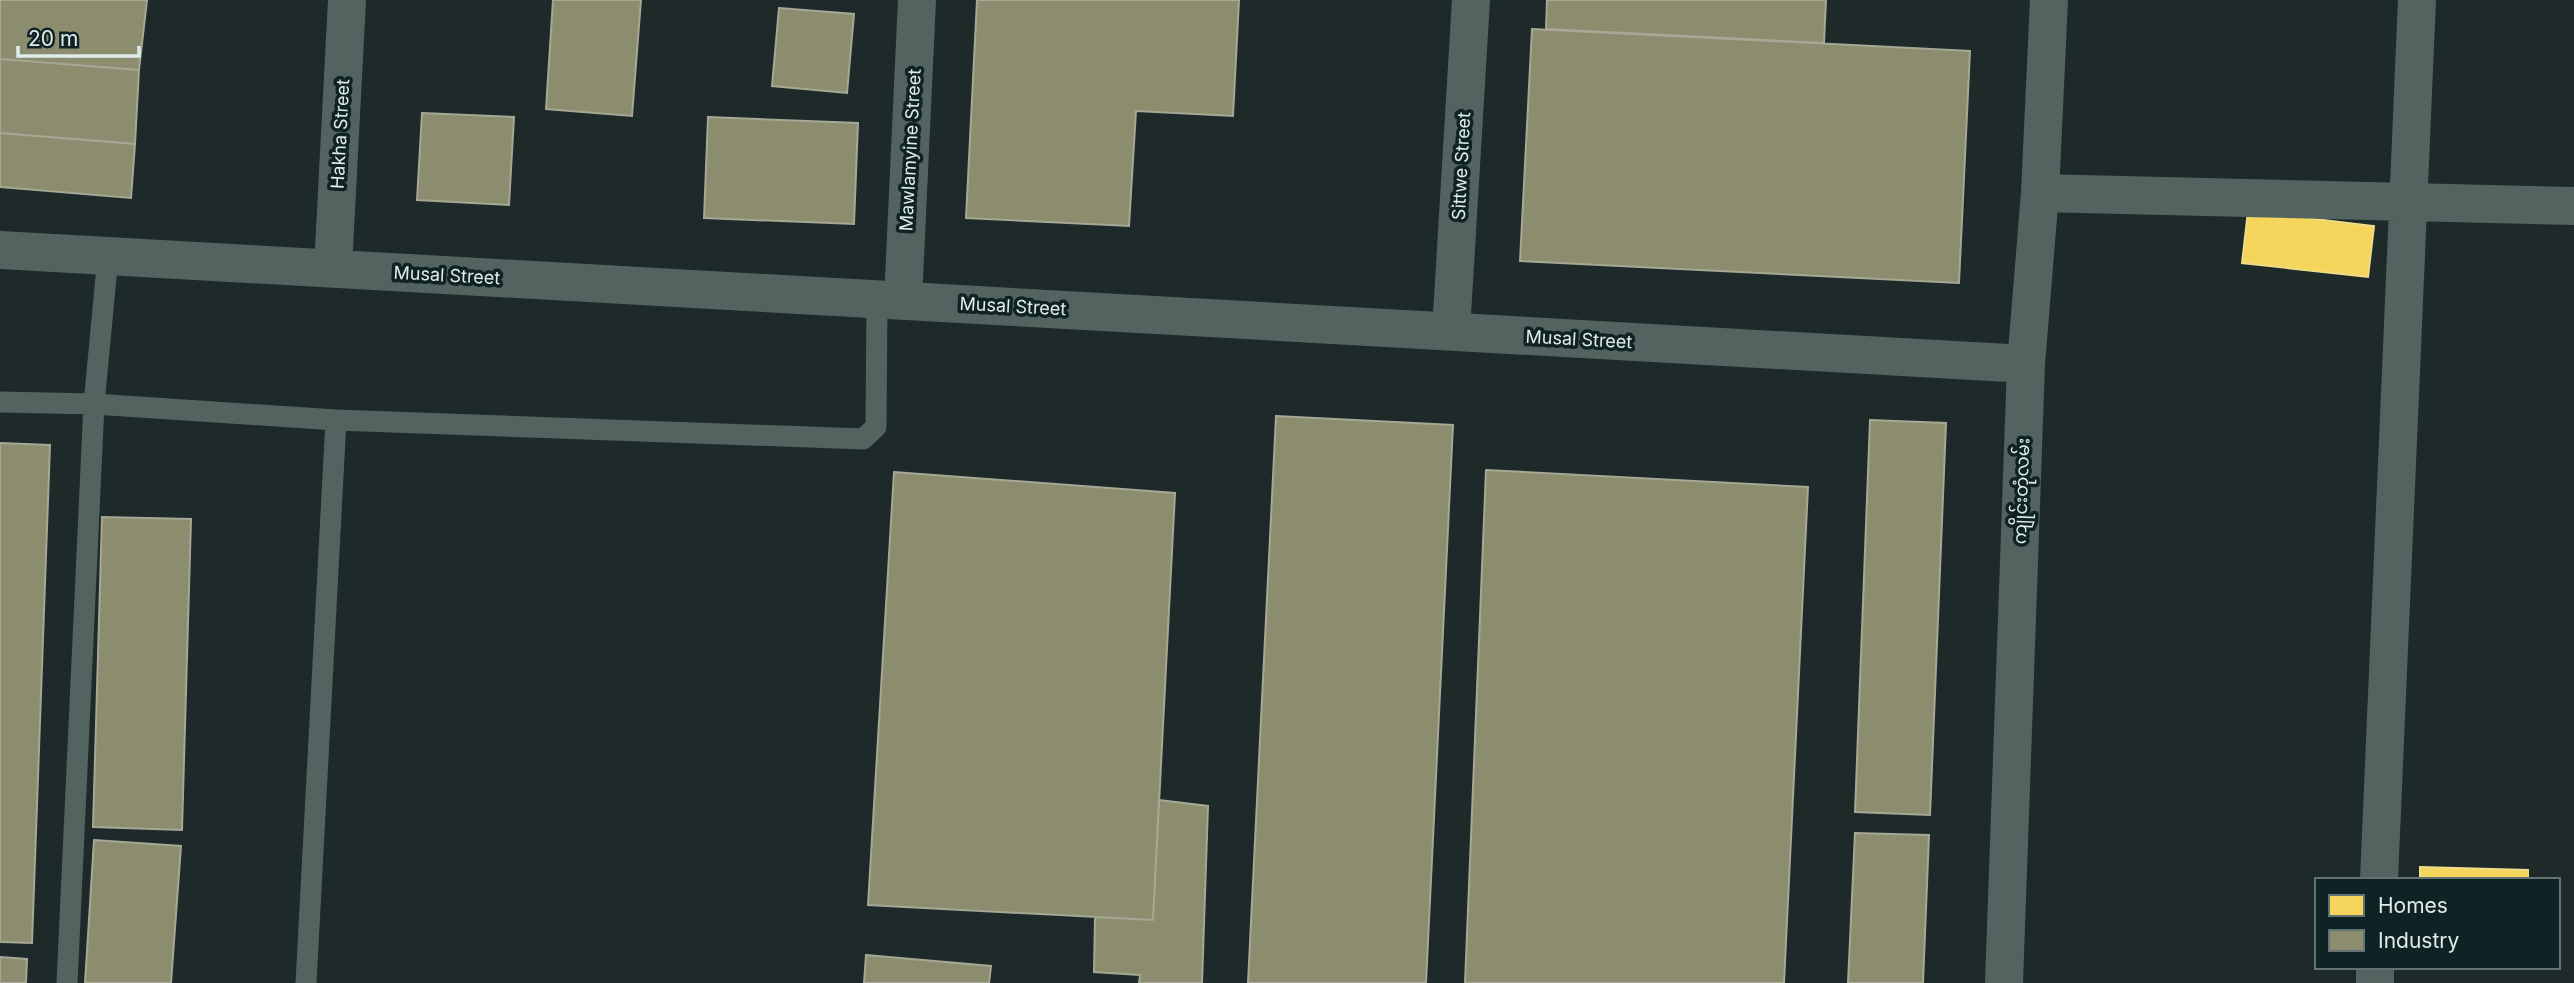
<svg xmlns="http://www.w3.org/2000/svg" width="2574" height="983" font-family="Inter,'Noto Sans Myanmar',sans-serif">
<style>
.homes{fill:#f6d55c;stroke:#efdc87;stroke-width:2}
.industry{fill:#8c8c6e;stroke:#a5a894;stroke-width:2}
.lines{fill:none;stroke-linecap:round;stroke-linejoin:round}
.service{stroke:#536460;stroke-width:21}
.minor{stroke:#536460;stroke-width:38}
.labels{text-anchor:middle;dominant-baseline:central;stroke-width:7;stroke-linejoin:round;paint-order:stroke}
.street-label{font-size:18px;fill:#e0ebec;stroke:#102324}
</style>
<rect width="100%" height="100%" fill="#1e292a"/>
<path class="homes" d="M 2248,211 L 2374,226 L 2368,277 L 2242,263 Z
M 2420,867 L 2528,870 L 2528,880 L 2420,880 Z"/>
<path class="industry" d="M 0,0 L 147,0 L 139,70 L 0,59 Z
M 553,0 L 641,0 L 632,116 L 546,109 Z
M 977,0 L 1239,0 L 1233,116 L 1136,111 L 1129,226 L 966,218 Z
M 1547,0 L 1826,0 L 1824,43 L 1546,29 Z
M 779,8 L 854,14 L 847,93 L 772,86 Z
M 1532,29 L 1970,51 L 1959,283 L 1520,261 Z
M 0,59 L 139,70 L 135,144 L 0,133 Z
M 422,113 L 514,117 L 509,205 L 417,200 Z
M 708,117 L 858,123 L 854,224 L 704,218 Z
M 0,133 L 135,144 L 131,198 L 0,187 Z
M 1276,416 L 1453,425 L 1426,983 L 1248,983 Z
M 1870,420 L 1946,423 L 1930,815 L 1855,812 Z
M 0,443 L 50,445 L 32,943 L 0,942 Z
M 1486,470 L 1808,487 L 1784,983 L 1465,983 Z
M 894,472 L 1175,493 L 1153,920 L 868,905 Z
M 102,517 L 191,519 L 182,830 L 93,827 Z
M 1159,800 L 1208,806 L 1202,983 L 1139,983 L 1140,975 L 1094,972 L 1095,917 L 1153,920 Z
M 1855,833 L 1929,835 L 1923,983 L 1848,983 Z
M 94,840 L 181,846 L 171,983 L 85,983 Z
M 866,955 L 991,966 L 989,983 L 864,983 Z
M 0,957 L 27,959 L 26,983 L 0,983 Z"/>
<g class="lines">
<path class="service" d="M 0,402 L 94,404 L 336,420 L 863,439 L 876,427 L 877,299
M 67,983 L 94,404 L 108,256
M 306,983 L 336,420"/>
<path class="minor" d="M 2040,193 L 2574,206
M 0,250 L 2026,364
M 333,268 L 347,0
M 903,300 L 917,0
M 1451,331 L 1471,0
M 2379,880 L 2417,0
M 2004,983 L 2026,364 L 2040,193 L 2049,0
M 2375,983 L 2375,967"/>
</g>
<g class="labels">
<g class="street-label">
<text transform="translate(340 134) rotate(-87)">Hakha Street</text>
<text transform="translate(910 150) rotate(-87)">Mawlamyine Street</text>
<text transform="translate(1461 166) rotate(-87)">Sittwe Street</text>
<text transform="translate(447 275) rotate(3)">Musal Street</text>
<text transform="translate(1013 306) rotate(3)">Musal Street</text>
<text transform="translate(1579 339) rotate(3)">Musal Street</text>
<text transform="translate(2021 491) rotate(-88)">ကျိုင်းတုံလမ်း</text>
</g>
</g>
<rect x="2315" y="878" width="245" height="91" fill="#102324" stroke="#637374" stroke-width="2"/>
<rect x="2329" y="895" width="35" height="21" fill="#f6d55c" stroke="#637374" stroke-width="2"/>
<text x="2378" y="913" font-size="21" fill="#e0ebec">Homes</text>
<rect x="2329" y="930" width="35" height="21" fill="#8c8c6e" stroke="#637374" stroke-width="2"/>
<text x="2378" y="948" font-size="21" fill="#e0ebec">Industry</text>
<path d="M18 46v10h121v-10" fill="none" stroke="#e0ebec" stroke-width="3.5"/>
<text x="28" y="46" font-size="21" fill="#e0ebec" stroke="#102324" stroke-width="5" paint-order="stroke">20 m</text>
</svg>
